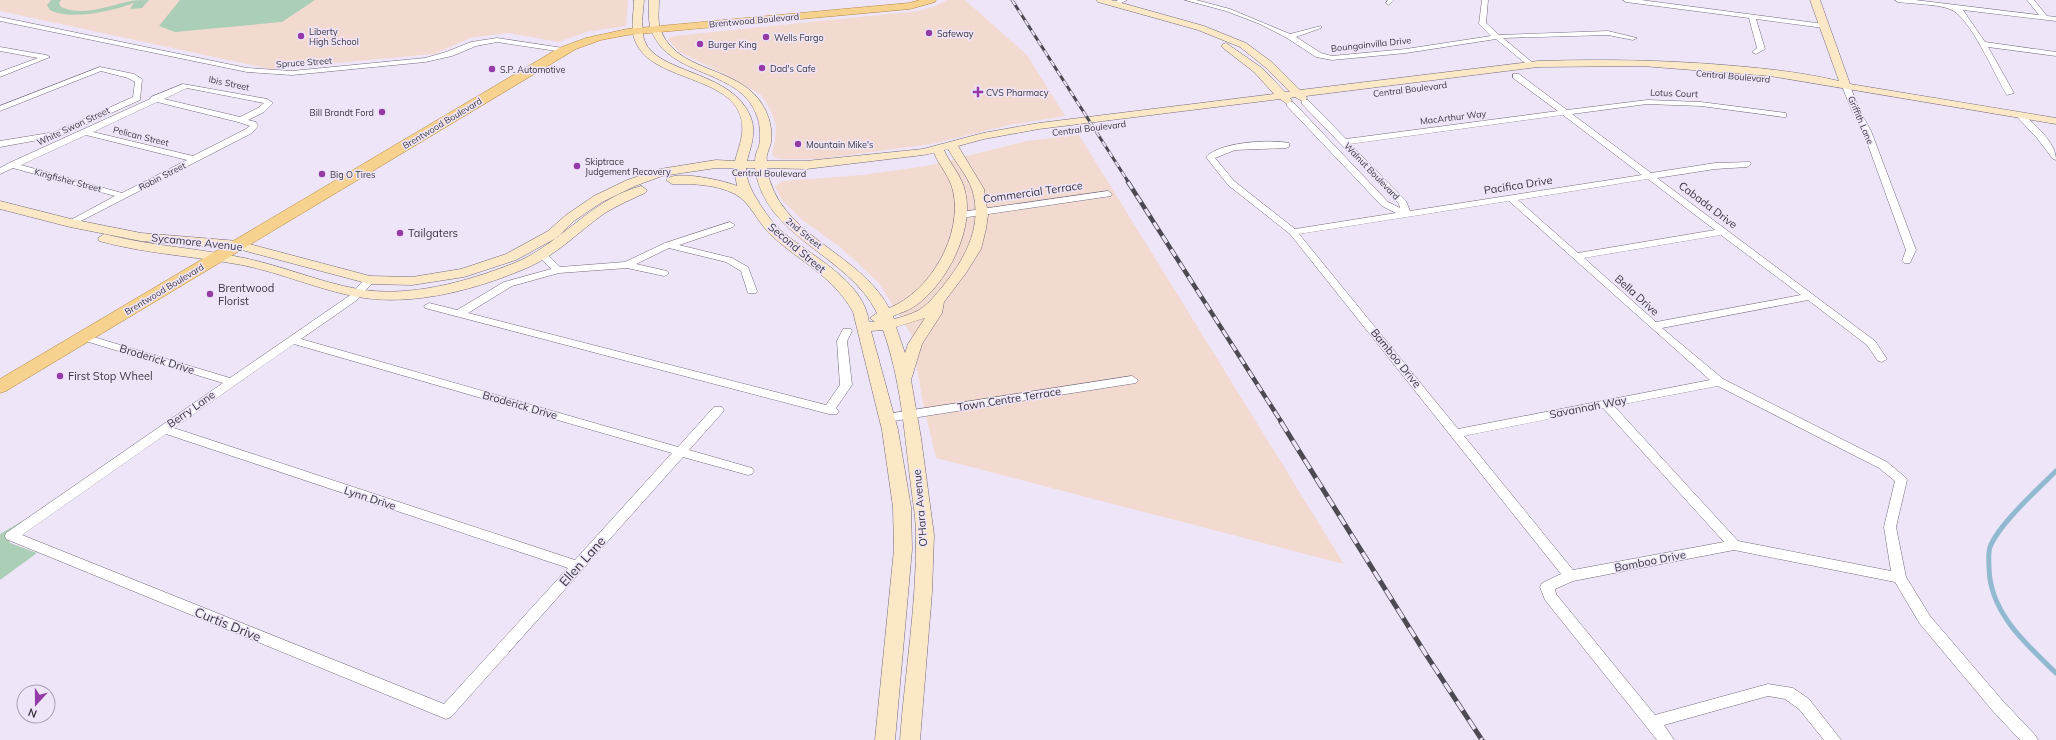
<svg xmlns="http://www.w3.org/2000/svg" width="2056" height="740" font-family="Mulish,sans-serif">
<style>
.commercial{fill:#f3dad1}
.green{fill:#abceb7}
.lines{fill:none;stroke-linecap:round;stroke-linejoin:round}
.stream{stroke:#91b9d0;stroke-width:5}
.street-casing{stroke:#736a7b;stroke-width:1}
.secondary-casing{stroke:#736a7b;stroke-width:1}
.primary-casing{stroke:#b18842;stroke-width:1}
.street{fill:#fff;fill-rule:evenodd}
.secondary{fill:#fbe8c7;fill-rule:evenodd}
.primary{fill:#f7d28f;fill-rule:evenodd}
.rail-far2-casing{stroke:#4e4a53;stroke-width:3}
.rail-far1-casing{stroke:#4e4a53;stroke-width:4.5}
.rail-casing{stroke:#4e4a53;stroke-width:5}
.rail-far2{stroke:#efe5f9;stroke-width:2;stroke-dasharray:6;stroke-linecap:butt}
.rail-far1{stroke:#efe5f9;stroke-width:3;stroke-dasharray:8;stroke-linecap:butt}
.rail{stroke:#efe5f9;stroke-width:3.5;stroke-dasharray:11;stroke-linecap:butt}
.poi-dot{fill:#943ba7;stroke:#efe5f9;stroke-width:1.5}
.labels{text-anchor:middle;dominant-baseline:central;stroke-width:3;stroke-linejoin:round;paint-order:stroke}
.far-street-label{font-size:9px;fill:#3b373f;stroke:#efe5f9}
.far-poi-label{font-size:9px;fill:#3b373f;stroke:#efe5f9;text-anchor:start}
.street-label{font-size:11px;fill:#3b373f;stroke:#efe5f9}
.poi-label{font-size:11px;fill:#3b373f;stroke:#efe5f9;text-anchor:start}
.near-street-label{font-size:13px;fill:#3b373f;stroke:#efe5f9}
</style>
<rect width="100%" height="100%" fill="#efe5f9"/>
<path class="commercial" d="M 0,0 L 628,0 L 626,26 L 586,32 L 559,42 L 508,33 L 470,38 L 434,54 L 270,69 L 0,11 Z
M 947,0 L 965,0 L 1027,55 L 1065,116 L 1009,125 L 932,144 L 819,159 L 780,159 L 774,157 L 772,154 L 775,141 L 776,126 L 771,111 L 761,95 L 732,78 L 678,51 L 668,39 L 674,36 L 918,11 L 935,6 Z
M 1079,135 L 1344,564 L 936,458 L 923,404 L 911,334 L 878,282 L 840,247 L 802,220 L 781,199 L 775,186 L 783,181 L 862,175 L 926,166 L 1026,141 Z"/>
<path class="green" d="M 51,0 L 61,0 L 59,3 L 61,7 C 82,17 109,6 130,1 C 136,0 143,0 149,0 L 142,8 L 130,9 L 134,3 C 112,11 71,21 50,10 L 47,5 Z
M 180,0 L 315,0 L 282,22 L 175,32 L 159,26 Z
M 36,513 L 7,537 L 10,543 L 37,553 L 0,580 L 0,534 Z"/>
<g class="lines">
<path class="stream" d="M 2056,471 C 2038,489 1999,524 1990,547 C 1988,553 1989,561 1989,568 C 1990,613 2026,644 2056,673"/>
<defs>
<path id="street" d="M 1118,0 L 1127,0 L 1117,5 L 1113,5 L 1113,3 Z
M 1185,0 L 1196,0 L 1230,9 L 1290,34 L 1321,26 L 1321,28 L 1296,37 L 1321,53 L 1332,56 L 1406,49 L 1491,36 L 1479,24 L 1482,0 L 1488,0 L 1486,23 L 1499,35 L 1608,31 L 1637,38 L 1633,40 L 1608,35 L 1503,38 L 1533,63 L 1533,67 L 1530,67 L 1496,39 L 1406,53 L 1332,60 L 1316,57 L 1287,38 L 1260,24 L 1226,11 Z
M 1388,0 L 1394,0 L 1389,5 L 1386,3 Z
M 1623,0 L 1641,0 L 1824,24 L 1827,26 L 1824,28 L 1756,19 L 1765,49 L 1756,54 L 1752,52 L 1757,48 L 1749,18 L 1626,2 Z
M 1895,0 L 1915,0 L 2039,15 L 2027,0 L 2034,0 L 2047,16 L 2056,17 L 2056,21 L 1963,10 L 1985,42 L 2056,52 L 2056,56 L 1988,47 L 2014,93 L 2007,95 C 1995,76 1970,16 1950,9 C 1936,4 1913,4 1898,2 Z
M 0,17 L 247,68 L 292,71 L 425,58 L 446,52 L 471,42 L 497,38 L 563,48 L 567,50 L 563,52 L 497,42 L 476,46 L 452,56 L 425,62 L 292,75 L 247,72 L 0,21 Z
M 0,47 L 46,55 L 50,57 L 0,77 L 0,72 L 38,58 L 0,51 Z
M 100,67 L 134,74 L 142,79 L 140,100 L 60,136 L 0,147 L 0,141 L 55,132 L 133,97 L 135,82 L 128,78 L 101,71 L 0,111 L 0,106 Z
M 1513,74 L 1519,74 L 1567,110 L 1647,100 L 1701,102 L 1786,113 L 1786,117 L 1783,117 L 1701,106 L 1647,104 L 1572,114 L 1651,173 L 1715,163 L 1750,162 L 1751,164 L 1747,167 L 1715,169 L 1657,178 L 1875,341 L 1887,359 L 1882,362 L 1878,361 L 1867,345 L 1808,300 L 1662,328 L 1723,379 L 1887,462 L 1905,477 L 1907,480 L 1896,527 L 1906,577 L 1930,616 L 2002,700 L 2035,735 L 2038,740 L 2020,740 L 1992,710 L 1920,624 L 1895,582 L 1734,550 L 1573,581 L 1555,589 L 1556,594 L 1655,715 L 1768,684 L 1793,688 L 1809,699 L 1841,740 L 1824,740 L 1799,709 L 1785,699 L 1768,696 L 1664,725 L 1674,740 L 1657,740 L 1545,600 L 1540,587 L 1542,583 L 1561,574 L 1290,234 L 1228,185 L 1206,157 C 1219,142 1270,139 1289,143 L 1289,147 L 1286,148 L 1235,150 L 1215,158 L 1234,181 L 1295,229 L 1396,213 L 1382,206 L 1287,106 L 1287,102 L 1293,102 L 1388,202 L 1400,208 L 1399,204 L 1302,104 L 1302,100 L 1308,100 L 1346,139 L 1558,111 L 1513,78 ZM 1563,115 L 1642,175 L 1410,211 L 1406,201 L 1350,144 ZM 1648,179 L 1715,230 L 1578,253 L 1518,200 ZM 1509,201 L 1710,380 L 1458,429 L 1299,234 ZM 1721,235 L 1801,295 L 1656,322 L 1584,258 ZM 1718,386 L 1879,468 L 1895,481 L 1884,527 L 1891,571 L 1738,541 L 1614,406 ZM 1603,408 L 1724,542 L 1573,570 L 1464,436 Z
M 183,84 L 267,99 L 273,103 L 264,112 L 248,120 L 256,122 L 258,126 L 252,133 L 73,225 L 67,225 L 65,223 L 115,196 L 13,168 L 0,174 L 0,168 L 9,163 L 150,99 L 151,97 ZM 187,88 L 264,103 L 258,108 L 240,117 L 164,99 ZM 157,102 L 238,122 L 250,126 L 246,129 L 193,156 L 93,132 ZM 86,135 L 187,160 L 122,193 L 21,165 Z
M 1843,84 L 1850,86 L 1860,111 L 1871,131 L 1916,250 L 1910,263 L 1904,263 L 1902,261 L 1906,250 L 1863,131 L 1852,111 L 1842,86 Z
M 2018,114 L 2024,114 C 2035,126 2056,142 2056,160 L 2053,159 L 2037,138 L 2018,118 Z
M 1108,191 L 1112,194 L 1111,196 L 961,218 L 956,215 L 961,212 Z
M 730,222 L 735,225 L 733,227 L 679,245 L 732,258 L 748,267 L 757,291 L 756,293 L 748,293 L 741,271 L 726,262 L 669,248 L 636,264 L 667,271 L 669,273 L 667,275 L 664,276 L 627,268 L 559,273 L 512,286 L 468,313 L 826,405 L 840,385 L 837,341 L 843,329 L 851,329 L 852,331 L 847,341 L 852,385 L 836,408 L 839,411 L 837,414 L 829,414 L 425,308 L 424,306 L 429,303 L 457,310 L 504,282 L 551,269 L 539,256 L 537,254 L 539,252 L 545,252 L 560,267 L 625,262 L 665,243 Z
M 370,277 L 375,280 L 357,300 L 301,339 L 678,447 L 714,407 L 722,407 L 724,410 L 722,413 L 689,450 L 752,468 L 754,471 L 752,474 L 748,475 L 683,457 L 451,717 L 446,719 L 6,539 L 5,536 L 6,533 L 223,383 L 79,339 L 78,337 L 79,335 L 87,335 L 230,378 L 349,296 L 366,278 ZM 294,344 L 672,453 L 575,560 L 174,428 ZM 166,434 L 568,568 L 444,704 L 22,535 Z
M 1132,376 L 1138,380 L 1136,383 L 887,422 L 881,418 L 887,414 Z"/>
<path id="secondary" d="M 634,0 L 644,0 C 643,15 640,28 645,42 C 657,71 724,72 746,108 C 751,116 754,124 753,134 C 753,143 749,152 747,161 L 755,161 C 755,155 757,151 759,146 C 761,138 760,127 758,119 C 743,67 670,80 651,30 C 648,21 649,10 649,0 L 659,0 C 659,10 657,21 661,31 C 680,78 752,63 769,119 C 771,127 773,138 770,146 C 768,152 766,155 767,161 L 806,161 L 923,149 L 983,133 L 1039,123 L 1274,94 L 1254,72 L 1223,48 L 1221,46 L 1223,44 L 1226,43 L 1262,68 L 1285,92 L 1290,92 L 1265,67 L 1240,47 L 1198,30 L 1098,2 L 1096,0 L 1111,0 L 1204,26 L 1246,43 L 1273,63 L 1300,90 L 1538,61 C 1604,59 1670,60 1736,66 C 1771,69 1805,73 1839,81 L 1810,0 L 1820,0 L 1850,84 L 2056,118 L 2056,124 L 1770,76 L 1642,66 L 1538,67 L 1306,96 L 1307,98 L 1306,100 L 1302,101 L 1295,97 L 1290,98 L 1292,101 L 1287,104 L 1280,99 L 1039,129 L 984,139 L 958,146 L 984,189 L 988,215 L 986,229 L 981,249 L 966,273 L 944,302 L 942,313 L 922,344 L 911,380 L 921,438 L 934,535 L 932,592 L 920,740 L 900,740 C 905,672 917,603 916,535 C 916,516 912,497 910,478 C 904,428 900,377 883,330 L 871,331 L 898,430 L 911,507 L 912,549 L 895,740 L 875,740 L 894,549 L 893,507 L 882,430 L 853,312 C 833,276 800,262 771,235 C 758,223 750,202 735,194 C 715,184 694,184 672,184 L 666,180 C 674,169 726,181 737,186 L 734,168 L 716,168 L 662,176 L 635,186 L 602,202 L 574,221 L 558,237 L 516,260 L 464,277 L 412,285 L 370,284 L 238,249 L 141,241 L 70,227 L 0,209 L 0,201 L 71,219 L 141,233 L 238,241 L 370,276 L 412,277 L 461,269 L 506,254 L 548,231 L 566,215 L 594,196 L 627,180 L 660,169 L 716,160 L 735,161 C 737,152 741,143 742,134 C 748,75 658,85 637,45 C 629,31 634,15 634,0 ZM 948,149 C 957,165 971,179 974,197 C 981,231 963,261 943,286 C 936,294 929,304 919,310 C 912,314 902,317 894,319 L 893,316 C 900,313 908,311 915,306 C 947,284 975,229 965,191 C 962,176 950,164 944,150 ZM 934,153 C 939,165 950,177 953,191 C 963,235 930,292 889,308 C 859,251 777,236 767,168 L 806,169 L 923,155 ZM 746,168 L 755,168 C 764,238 848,254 877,313 L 870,318 L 875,322 L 869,322 C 864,280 809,255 780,230 C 770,220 762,208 755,196 C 750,187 746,179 746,168 ZM 925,318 L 908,344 L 905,353 L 896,327 Z
M 641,186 L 647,190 L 645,193 C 632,199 618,205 605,213 C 579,231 558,254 529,267 C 478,289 414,307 358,297 C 319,290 282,273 242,265 C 194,256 146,254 99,241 L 98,238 L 104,234 C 150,246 198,248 244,258 C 283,266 319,282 358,289 C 409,298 465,282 512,264 C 559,246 591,199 641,186 Z"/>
<path id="primary" d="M 920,0 L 936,0 L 935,2 L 910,9 L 627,35 L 601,40 L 576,49 L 6,391 L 0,393 L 0,379 L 559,48 L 586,38 L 627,29 L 909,3 Z"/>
</defs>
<use href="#street" class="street-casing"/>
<use href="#secondary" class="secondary-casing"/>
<use href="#primary" class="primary-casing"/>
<use href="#street" class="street"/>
<use href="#secondary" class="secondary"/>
<use href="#primary" class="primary"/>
<defs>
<path id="rail-far2" d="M 1012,0 L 1129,183"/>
<path id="rail-far1" d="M 1128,182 L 1282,423"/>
<path id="rail" d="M 1281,422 L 1425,653 L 1482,740"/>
</defs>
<use href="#rail-far2" class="rail-far2-casing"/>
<use href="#rail-far1" class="rail-far1-casing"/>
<use href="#rail" class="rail-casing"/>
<use href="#rail-far2" class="rail-far2"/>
<use href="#rail-far1" class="rail-far1"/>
<use href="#rail" class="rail"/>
</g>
<g class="poi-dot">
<circle cx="929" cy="33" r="4"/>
<circle cx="301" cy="36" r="4"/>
<circle cx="766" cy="37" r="4"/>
<circle cx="700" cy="44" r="4"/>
<circle cx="762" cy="68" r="4"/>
<circle cx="492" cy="69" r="4"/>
<path d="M976 86h4v4h4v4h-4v4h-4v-4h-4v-4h4z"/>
<circle cx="382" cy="112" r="4"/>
<circle cx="798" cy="144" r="4"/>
<circle cx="577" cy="166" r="4"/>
<circle cx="322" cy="174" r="4"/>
<circle cx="400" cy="233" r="4"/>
<circle cx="210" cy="294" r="4"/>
<circle cx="60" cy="376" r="4"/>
</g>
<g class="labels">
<g class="far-street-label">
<text transform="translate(754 20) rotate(-5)">Brentwood Boulevard</text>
<text transform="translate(1371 44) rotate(-6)">Boungainvilla Drive</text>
<text transform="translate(304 62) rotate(-4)">Spruce Street</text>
<text transform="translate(1733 76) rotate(5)">Central Boulevard</text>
<text transform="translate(229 83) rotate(12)">Ibis Street</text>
<text transform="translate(1410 89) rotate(-7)">Central Boulevard</text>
<text transform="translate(1674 93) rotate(2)">Lotus Court</text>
<text transform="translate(1453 117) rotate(-7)">MacArthur Way</text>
<text transform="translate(1861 120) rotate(67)">Griffith Lane</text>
<text transform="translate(442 123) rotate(-31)">Brentwood Boulevard</text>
<text transform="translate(73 126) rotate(-25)">White Swan Street</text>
<text transform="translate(1089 128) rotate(-7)">Central Boulevard</text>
<text transform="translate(141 136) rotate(14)">Pelican Street</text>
<text transform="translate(1372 171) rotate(46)">Walnut Boulevard</text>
<text transform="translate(769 173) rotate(1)">Central Boulevard</text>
<text transform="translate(162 176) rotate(-27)">Robin Street</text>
<text transform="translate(68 180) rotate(15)">Kingfisher Street</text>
<text transform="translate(804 233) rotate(39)">2nd Street</text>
<text transform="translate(164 289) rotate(-31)">Brentwood Boulevard</text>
</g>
<g class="far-poi-label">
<text x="309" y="31">Liberty<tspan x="309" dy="10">High School</tspan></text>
<text x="937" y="33">Safeway</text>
<text x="774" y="37">Wells Fargo</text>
<text x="708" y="44">Burger King</text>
<text x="770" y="68">Dad's Cafe</text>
<text x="500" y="69">S.P. Automotive</text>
<text x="986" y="92">CVS Pharmacy</text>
<text x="374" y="112" text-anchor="end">Bill Brandt Ford</text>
<text x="806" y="144">Mountain Mike's</text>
<text x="585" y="161">Skiptrace<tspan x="585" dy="10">Judgement Recovery</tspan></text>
<text x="330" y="174">Big O Tires</text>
</g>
<g class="street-label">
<text transform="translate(1518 185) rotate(-9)">Pacifica Drive</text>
<text transform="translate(1033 192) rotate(-8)">Commercial Terrace</text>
<text transform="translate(1708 205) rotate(37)">Cabada Drive</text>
<text transform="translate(197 242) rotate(6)">Sycamore Avenue</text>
<text transform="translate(797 248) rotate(40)">Second Street</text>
<text transform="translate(1637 295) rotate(42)">Bella Drive</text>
<text transform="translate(1396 358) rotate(51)">Bamboo Drive</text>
<text transform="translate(157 359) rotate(17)">Broderick Drive</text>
<text transform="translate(1009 399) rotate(-9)">Town Centre Terrace</text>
<text transform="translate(520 405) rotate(16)">Broderick Drive</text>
<text transform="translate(1588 407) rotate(-11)">Savannah Way</text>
<text transform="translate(191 409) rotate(-35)">Berry Lane</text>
<text transform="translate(370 498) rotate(18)">Lynn Drive</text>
<text transform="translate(920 508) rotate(-95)">O'Hara Avenue</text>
<text transform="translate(1650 561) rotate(-11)">Bamboo Drive</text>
</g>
<g class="poi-label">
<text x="408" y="233">Tailgaters</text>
<text x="218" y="288">Brentwood<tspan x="218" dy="13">Florist</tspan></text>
<text x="68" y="376">First Stop Wheel</text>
</g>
<g class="near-street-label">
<text transform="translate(582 561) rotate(-48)">Ellen Lane</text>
<text transform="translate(228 624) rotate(22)">Curtis Drive</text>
</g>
</g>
<g transform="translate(36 704) rotate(201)"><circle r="19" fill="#efe5f9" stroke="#a79faf"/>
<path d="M0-3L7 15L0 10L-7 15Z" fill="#943ba7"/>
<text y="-6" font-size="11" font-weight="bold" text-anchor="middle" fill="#3b373f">N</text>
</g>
</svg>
